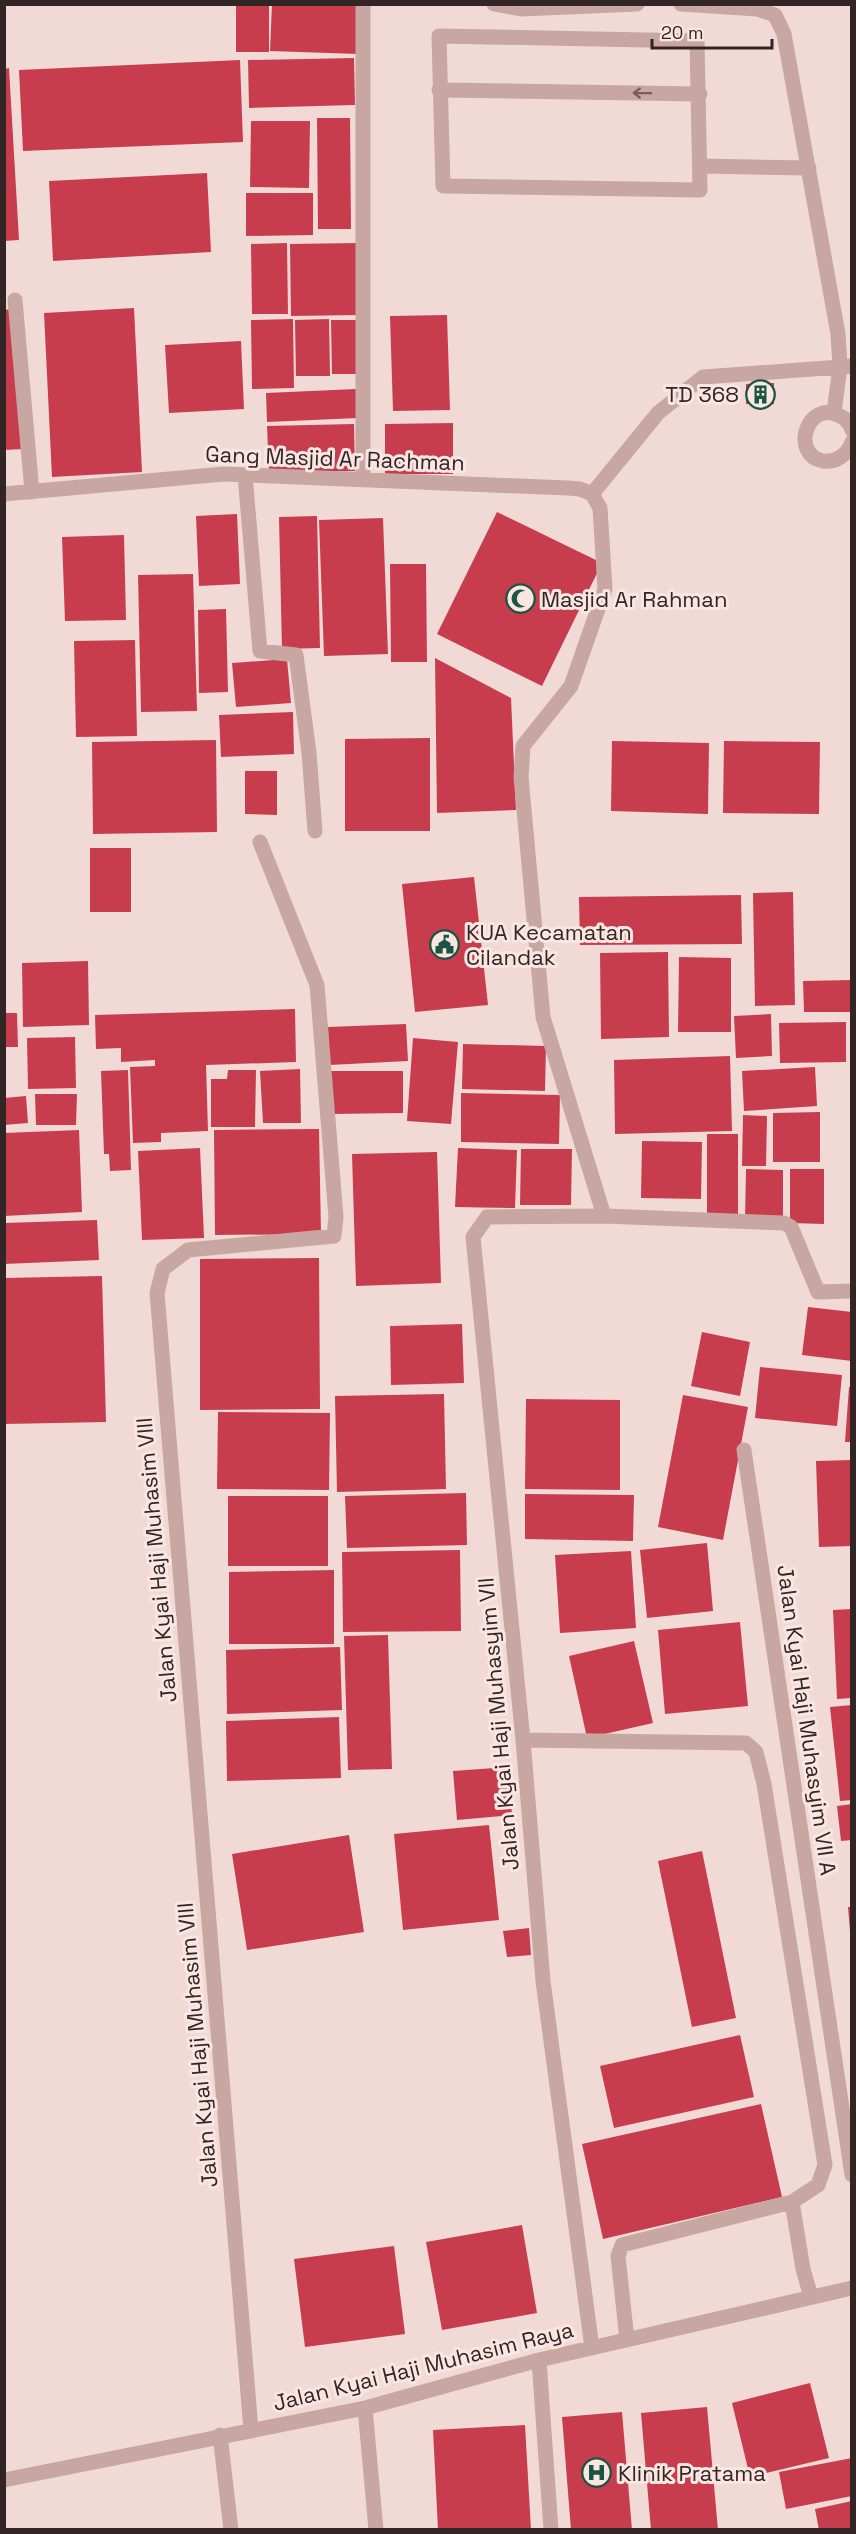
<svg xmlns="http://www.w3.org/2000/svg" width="856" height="2534" font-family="'Space Grotesk',sans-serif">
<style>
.building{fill:#c73d4e}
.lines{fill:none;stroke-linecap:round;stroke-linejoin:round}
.minor{stroke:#c8a6a2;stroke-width:15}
.oneway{stroke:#765f5d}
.labels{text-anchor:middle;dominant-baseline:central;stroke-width:6;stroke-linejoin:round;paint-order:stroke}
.poi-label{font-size:22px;fill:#332525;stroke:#f9e6e2;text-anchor:start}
.street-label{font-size:22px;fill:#332525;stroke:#f9e6e2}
</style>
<rect width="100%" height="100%" fill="#f1dad6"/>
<path class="building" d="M 236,4 L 269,4 L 269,52 L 236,52 Z
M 272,4 L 359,4 L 358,54 L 270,51 Z
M 354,58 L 355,105 L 249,108 L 248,60 Z
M 240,60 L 243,142 L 23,151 L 19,70 Z
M 9,68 L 19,240 L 4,241 L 4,69 Z
M 317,118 L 350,118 L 351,229 L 318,229 Z
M 251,121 L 310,121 L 309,188 L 250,187 Z
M 207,173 L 211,252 L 53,261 L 49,181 Z
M 246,193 L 313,193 L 313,235 L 246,236 Z
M 287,243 L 288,314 L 252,314 L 251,244 Z
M 357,243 L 358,315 L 291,316 L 290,244 Z
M 134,308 L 142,472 L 52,477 L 44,313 Z
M 13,309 L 23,449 L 4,450 L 4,310 Z
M 447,315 L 450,410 L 393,411 L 390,316 Z
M 293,319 L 294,388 L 252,389 L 251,320 Z
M 329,319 L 330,376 L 296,376 L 295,320 Z
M 331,320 L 361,320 L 361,374 L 332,374 Z
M 241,341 L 244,409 L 169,413 L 165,345 Z
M 774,383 L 774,404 L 746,404 L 746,384 Z
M 356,389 L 358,418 L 267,422 L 266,393 Z
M 453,423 L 453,474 L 385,474 L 385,424 Z
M 354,424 L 355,471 L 269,473 L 267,426 Z
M 497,512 L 602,563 L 542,686 L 437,634 Z
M 237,514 L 240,584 L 199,586 L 196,516 Z
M 317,516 L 320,648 L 282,649 L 279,517 Z
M 383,518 L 388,654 L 324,656 L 319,520 Z
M 124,535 L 126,620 L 65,621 L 62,537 Z
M 390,564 L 426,564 L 427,662 L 391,662 Z
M 193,574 L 197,711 L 141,712 L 138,575 Z
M 226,609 L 228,692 L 199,693 L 198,610 Z
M 135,640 L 137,736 L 76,737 L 74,641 Z
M 435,658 L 511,698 L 516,810 L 437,813 Z
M 287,659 L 291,703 L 236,707 L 232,663 Z
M 293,712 L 294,754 L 221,757 L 219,715 Z
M 430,738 L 430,831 L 345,831 L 345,739 Z
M 216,740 L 217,832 L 93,834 L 92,742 Z
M 612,741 L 709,743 L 708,814 L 611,811 Z
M 724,741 L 820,742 L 819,814 L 723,813 Z
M 245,771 L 277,771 L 277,815 L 245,814 Z
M 90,848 L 131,848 L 131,912 L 90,912 Z
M 474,877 L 488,1005 L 415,1012 L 402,884 Z
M 793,892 L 795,1005 L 755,1006 L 753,893 Z
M 741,895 L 742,944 L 580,945 L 579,897 Z
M 668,952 L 669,1037 L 601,1039 L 600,953 Z
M 679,957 L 731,958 L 731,1032 L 678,1032 Z
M 88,961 L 89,1025 L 23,1027 L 22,963 Z
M 852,980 L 852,1012 L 804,1012 L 803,981 Z
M 295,1009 L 296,1062 L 206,1065 L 208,1131 L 161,1133 L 161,1142 L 133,1143 L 130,1067 L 155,1066 L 155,1060 L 121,1062 L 121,1048 L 96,1049 L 95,1015 Z
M 4,1013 L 17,1013 L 18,1047 L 4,1047 Z
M 771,1014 L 772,1056 L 736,1058 L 734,1016 Z
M 846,1022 L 846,1062 L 780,1063 L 779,1023 Z
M 406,1024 L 408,1061 L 329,1065 L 328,1027 Z
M 75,1037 L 76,1088 L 28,1089 L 27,1038 Z
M 413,1038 L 458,1042 L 451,1124 L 407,1121 Z
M 463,1044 L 546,1046 L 545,1091 L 462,1089 Z
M 730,1056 L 732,1131 L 615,1134 L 614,1060 Z
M 815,1067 L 817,1106 L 744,1111 L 742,1071 Z
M 300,1069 L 301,1123 L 263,1123 L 260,1071 Z
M 128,1070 L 131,1170 L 110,1171 L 109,1154 L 104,1154 L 101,1071 Z
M 228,1070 L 256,1070 L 255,1127 L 211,1127 L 211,1079 L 227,1079 Z
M 331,1071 L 403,1071 L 403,1113 L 331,1114 Z
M 461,1093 L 560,1095 L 559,1144 L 461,1142 Z
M 35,1094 L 77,1094 L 76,1125 L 36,1125 Z
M 26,1096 L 28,1123 L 4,1125 L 4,1098 Z
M 820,1112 L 820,1162 L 773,1162 L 773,1113 Z
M 743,1115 L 767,1116 L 766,1166 L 742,1166 Z
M 319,1129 L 321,1234 L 215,1235 L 214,1130 Z
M 79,1130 L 82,1212 L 4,1216 L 4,1133 Z
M 707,1134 L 738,1134 L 738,1218 L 707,1218 Z
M 642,1141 L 702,1142 L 701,1199 L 641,1198 Z
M 200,1148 L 204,1238 L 142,1240 L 138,1151 Z
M 458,1148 L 517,1150 L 515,1208 L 455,1207 Z
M 521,1149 L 572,1149 L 571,1205 L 520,1205 Z
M 437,1152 L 441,1283 L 356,1286 L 352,1154 Z
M 746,1169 L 783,1170 L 783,1220 L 745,1220 Z
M 790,1169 L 824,1169 L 824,1224 L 790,1223 Z
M 97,1220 L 99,1260 L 4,1264 L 4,1223 Z
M 319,1258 L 320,1409 L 200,1410 L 200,1259 Z
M 102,1276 L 106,1422 L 4,1424 L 4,1278 Z
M 808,1307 L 852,1312 L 852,1361 L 802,1355 Z
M 462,1324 L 464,1383 L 391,1385 L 390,1326 Z
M 702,1332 L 750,1342 L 740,1396 L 691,1386 Z
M 760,1367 L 842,1375 L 837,1426 L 755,1418 Z
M 849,1387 L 852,1387 L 852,1442 L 845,1442 Z
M 444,1394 L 446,1489 L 337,1492 L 335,1396 Z
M 683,1395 L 748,1407 L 723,1540 L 658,1527 Z
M 526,1399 L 620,1400 L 620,1490 L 525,1489 Z
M 218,1412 L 330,1413 L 329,1490 L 217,1489 Z
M 852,1460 L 852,1546 L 819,1547 L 816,1461 Z
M 466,1493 L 467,1545 L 347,1548 L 345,1496 Z
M 525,1494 L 634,1495 L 633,1541 L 525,1539 Z
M 228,1496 L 328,1496 L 328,1566 L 228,1566 Z
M 707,1543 L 713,1611 L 647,1618 L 640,1550 Z
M 460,1550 L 461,1631 L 343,1632 L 342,1552 Z
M 631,1551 L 636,1628 L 560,1633 L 555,1555 Z
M 334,1570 L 334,1644 L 229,1644 L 229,1572 Z
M 852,1609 L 852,1698 L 837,1699 L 833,1610 Z
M 740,1622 L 748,1706 L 665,1714 L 658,1630 Z
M 388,1635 L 392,1769 L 348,1770 L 344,1636 Z
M 634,1641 L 653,1723 L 587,1738 L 569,1656 Z
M 340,1647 L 342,1710 L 227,1714 L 226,1650 Z
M 852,1705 L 852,1800 L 840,1801 L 830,1707 Z
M 339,1717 L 341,1778 L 227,1781 L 226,1721 Z
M 508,1767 L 512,1815 L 457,1820 L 453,1771 Z
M 852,1804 L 852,1840 L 841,1841 L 837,1806 Z
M 489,1825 L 499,1920 L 403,1930 L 394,1834 Z
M 349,1835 L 364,1932 L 247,1950 L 232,1854 Z
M 702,1851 L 736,2018 L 692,2027 L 658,1861 Z
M 848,1907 L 852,1907 L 852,1931 L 850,1931 Z
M 529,1928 L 531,1955 L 507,1957 L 503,1931 Z
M 740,2035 L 754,2097 L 614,2128 L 600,2066 Z
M 761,2104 L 782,2197 L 603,2239 L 582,2144 Z
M 522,2225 L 537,2313 L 442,2330 L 426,2242 Z
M 394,2246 L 405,2334 L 305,2347 L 294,2259 Z
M 810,2383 L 829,2458 L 750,2477 L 732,2403 Z
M 707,2407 L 718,2530 L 651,2530 L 641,2413 Z
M 622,2412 L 632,2530 L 571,2530 L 562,2417 Z
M 525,2425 L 531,2530 L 438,2530 L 433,2430 Z
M 852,2458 L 852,2496 L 786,2509 L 779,2472 Z
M 852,2501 L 852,2530 L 819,2530 L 815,2509 Z"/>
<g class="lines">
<path class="minor" d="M 363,4 L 363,480
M 494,4 L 521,9 L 637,4
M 681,4 L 757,9 L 775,15 L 784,34 L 838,334 L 840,367 L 852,366
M 439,36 L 697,41 L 700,190 L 443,186 Z
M 439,90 L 700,94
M 701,166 L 809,168
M 15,300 L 32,492
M 852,430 C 850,423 846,419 840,416 C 808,398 789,454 823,461 C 836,463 848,454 852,442
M 245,475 L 260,651 L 296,655 L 309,753 L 315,831
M 4,494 L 224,474 L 568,488 L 580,489 L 592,494
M 592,494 L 600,508 L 605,589 L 571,686 L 523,746 L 521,777 L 543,1017 L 604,1216
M 592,494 L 658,413 L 703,377 L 840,367 L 834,412
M 744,1450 L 852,2175
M 523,1740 L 746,1743 L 756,1752 L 764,1784 L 825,2165 L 818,2185 L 792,2202 L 622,2245 L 618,2256 L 627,2340
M 792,2202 L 803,2269 L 811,2297
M 592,2348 L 543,1981 L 523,1740 L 473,1237 L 487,1217 L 604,1216 L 784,1223 L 791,1227 L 818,1292 L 852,1291
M 539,2360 L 551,2530
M 365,2408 L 376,2530
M 251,2430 L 157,1293 L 163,1269 L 188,1250 L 334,1236 L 336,1217 L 317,985 L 260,842
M 220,2435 L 231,2530
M 4,2480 L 365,2408 L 539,2360 L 852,2288"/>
</g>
<defs><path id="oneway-shaft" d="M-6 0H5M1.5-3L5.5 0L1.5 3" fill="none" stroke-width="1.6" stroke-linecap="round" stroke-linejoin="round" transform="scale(1.5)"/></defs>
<use class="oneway" href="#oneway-shaft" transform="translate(642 93) rotate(-179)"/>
<defs>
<symbol id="building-ring" viewBox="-11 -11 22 22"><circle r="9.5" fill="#f9e6e2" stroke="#1a5443" stroke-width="1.5"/><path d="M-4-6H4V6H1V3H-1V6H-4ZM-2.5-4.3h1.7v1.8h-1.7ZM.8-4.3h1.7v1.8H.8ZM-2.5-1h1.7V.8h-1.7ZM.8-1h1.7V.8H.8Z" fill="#1a5443"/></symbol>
<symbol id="mosque-ring" viewBox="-11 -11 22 22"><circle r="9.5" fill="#f9e6e2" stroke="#1a5443" stroke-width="1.5"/><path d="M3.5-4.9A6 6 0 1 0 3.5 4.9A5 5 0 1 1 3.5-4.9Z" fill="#1a5443"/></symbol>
<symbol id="civic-ring" viewBox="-11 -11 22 22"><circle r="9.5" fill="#f9e6e2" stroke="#1a5443" stroke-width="1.5"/><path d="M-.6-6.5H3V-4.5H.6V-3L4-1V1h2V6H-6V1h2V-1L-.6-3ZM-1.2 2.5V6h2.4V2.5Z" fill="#1a5443"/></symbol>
<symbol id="hospital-ring" viewBox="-11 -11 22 22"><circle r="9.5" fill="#f9e6e2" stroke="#1a5443" stroke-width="1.5"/><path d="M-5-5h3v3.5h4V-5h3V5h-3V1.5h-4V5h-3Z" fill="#1a5443"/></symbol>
</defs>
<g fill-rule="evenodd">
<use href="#building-ring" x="744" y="378" width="33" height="33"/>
<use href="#mosque-ring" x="504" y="582" width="33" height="33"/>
<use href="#civic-ring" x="428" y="928" width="33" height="33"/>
<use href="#hospital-ring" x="580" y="2456" width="33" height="33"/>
</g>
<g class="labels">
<g class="poi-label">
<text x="739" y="394" text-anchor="end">TD 368</text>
<text x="541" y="599">Masjid Ar Rahman</text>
<text x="466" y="932">KUA Kecamatan<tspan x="466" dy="25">Cilandak</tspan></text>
<text x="618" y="2473">Klinik Pratama</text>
</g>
<g class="street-label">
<text transform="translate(335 458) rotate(2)">Gang Masjid Ar Rachman</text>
<text transform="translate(156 1560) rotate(-95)">Jalan Kyai Haji Muhasim VIII</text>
<text transform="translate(807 1720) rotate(82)">Jalan Kyai Haji Muhasyim VII A</text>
<text transform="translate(498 1724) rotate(-95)">Jalan Kyai Haji Muhasyim VII</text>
<text transform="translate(197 2045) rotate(-95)">Jalan Kyai Haji Muhasim VIII</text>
<text transform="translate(423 2366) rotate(-14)">Jalan Kyai Haji Muhasim Raya</text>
</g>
</g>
<rect width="856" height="2534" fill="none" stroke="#332525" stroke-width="12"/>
<path d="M652 39v9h120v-9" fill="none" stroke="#332525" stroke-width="3"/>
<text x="661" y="39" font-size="18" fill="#332525" stroke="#f9e6e2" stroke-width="4.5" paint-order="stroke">20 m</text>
</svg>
